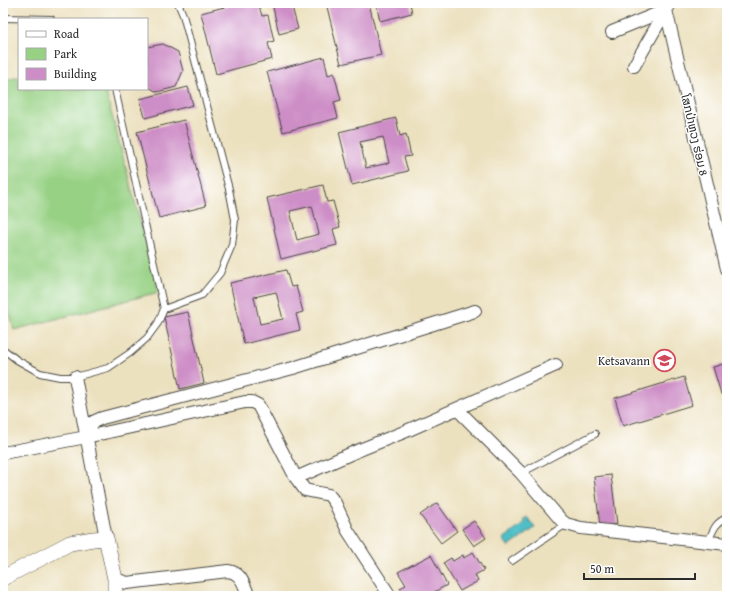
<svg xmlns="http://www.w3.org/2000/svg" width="730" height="599" font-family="'Gentium Book Plus','Noto Sans Lao',serif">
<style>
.green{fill:#97d184;stroke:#617e58}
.water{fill:#50bec5;stroke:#3e7478}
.building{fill:#cd8dc6;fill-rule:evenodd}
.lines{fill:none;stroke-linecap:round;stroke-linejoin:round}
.service-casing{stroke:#484641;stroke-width:8}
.minor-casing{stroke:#484641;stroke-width:14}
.tertiary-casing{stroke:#484641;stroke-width:16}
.service{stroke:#fff;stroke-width:6}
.minor{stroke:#fff;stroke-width:12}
.tertiary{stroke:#fff;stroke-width:15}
.labels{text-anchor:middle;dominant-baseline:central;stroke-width:3;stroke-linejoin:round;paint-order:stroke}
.street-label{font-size:12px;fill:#2b2b2b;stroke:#fff}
.poi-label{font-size:12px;fill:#2b2b2b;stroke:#fff;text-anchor:end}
</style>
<rect width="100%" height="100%" fill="#fff"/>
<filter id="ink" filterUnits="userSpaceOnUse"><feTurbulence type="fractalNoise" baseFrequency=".025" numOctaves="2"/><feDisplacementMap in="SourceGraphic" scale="8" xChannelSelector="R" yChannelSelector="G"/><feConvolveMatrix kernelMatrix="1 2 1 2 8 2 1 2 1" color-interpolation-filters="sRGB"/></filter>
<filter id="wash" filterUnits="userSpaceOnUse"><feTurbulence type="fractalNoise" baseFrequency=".012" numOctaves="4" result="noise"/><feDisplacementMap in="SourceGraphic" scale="16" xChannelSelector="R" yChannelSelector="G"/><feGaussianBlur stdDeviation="0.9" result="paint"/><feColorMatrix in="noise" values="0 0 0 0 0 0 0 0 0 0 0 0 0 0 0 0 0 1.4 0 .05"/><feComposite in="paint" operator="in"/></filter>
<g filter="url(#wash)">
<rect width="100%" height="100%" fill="#ece1bf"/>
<path class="green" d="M 19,76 L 19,89 L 105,89 L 159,292 L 14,330 L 3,286 L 3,80 Z"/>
<path class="water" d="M 527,517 L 535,528 L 509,547 L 503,539 L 525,523 L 523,520 Z"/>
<g id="blocks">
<path class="building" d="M 240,3 L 258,3 L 262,16 L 268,15 L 274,41 L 268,43 L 272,59 L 216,74 L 201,13 Z
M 272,3 L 291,3 L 298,29 L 279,34 Z
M 326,3 L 369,3 L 381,55 L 341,64 Z
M 376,3 L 410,3 L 412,13 L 380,21 Z
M 163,44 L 178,52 L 183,71 L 176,87 L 157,92 L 147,86 L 147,47 Z
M 324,57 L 328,75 L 334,73 L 341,100 L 334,102 L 338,118 L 283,132 L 267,72 Z
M 188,87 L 193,105 L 145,118 L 140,99 Z
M 396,118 L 400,136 L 406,134 L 411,156 L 404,157 L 408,171 L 352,185 L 339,132 ZM 383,137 L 389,163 L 366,168 L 360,142 Z
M 184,120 L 206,206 L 159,218 L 137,132 Z
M 323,185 L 327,202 L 333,201 L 340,227 L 333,229 L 337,245 L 281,259 L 267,198 ZM 312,206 L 319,234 L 297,240 L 290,211 Z
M 286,270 L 291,287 L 296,286 L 303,312 L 296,314 L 300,330 L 244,344 L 230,283 ZM 276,292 L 283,319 L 260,324 L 254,297 Z
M 188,312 L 204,383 L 180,389 L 164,317 Z
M 727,363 L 727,393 L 721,394 L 713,367 Z
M 684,377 L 692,405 L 623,426 L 615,398 Z
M 611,475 L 617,524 L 600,526 L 594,477 Z
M 437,503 L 457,531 L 441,543 L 420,515 Z
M 474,521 L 486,538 L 474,546 L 462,529 Z
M 473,552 L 484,570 L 475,575 L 478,581 L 460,591 L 443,563 L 451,558 L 453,561 L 463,555 L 464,558 Z
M 431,555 L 447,585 L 427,596 L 405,596 L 400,588 L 406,585 L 398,572 Z"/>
</g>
</g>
<g filter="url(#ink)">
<use href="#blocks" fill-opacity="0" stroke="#484641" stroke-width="1"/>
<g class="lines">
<defs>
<path id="service" d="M 3,18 L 51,19
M 115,89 L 164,309
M 3,349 L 17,360 L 40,373 L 60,377 L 75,377 L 108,368 L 130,353 L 147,338 L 158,323 L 164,309 L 202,295 L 220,273 L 232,245 L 235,220 L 229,189 L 183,15 L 178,3
M 521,473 L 595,434
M 708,542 C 713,531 715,522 727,518
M 512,561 L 566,524"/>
<path id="minor" d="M 671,3 L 666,10 L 727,269
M 612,32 L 666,10
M 634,66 L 666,10
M 75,377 L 106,538
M 457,409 L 521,473 L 561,520 L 566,524 L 581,528 L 727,544
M 86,437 L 93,422 L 102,418 L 293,368 L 475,311
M 3,453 L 86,437 L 245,402 L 252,402 L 258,405 L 296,478 L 305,490 L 329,495 L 335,503 L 348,531 L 390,596
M 296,478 L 357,451 L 404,432 L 556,365
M 115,579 L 127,583 L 228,571 C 242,573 243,584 249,596"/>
<path id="tertiary" d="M 3,578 L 70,543 L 93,539 L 106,538 L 115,579 L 115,596"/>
</defs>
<use href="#service" class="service-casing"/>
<use href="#minor" class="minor-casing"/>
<use href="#tertiary" class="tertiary-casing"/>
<use href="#service" class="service"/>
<use href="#minor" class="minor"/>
<use href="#tertiary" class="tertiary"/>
</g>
</g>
<defs>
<symbol id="school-ring" viewBox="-11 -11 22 22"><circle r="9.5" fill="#fff" stroke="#d1495b" stroke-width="1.5"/><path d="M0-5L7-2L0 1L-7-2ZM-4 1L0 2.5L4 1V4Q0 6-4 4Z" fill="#d1495b"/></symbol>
</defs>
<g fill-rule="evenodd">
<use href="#school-ring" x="652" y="348" width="25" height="25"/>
</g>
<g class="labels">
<g class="street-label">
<text transform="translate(695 135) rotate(77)">ໂສກປ່າຫຼວງ ຮ່ອມ 8</text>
</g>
<g class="poi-label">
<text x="650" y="360">Ketsavann</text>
</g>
</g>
<rect width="730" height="599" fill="none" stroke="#fff" stroke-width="16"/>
<rect x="18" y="18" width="130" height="72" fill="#ffffff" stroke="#aaaaaa"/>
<rect x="26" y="31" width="20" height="6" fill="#ffffff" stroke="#aaaaaa"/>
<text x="54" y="38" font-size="12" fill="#2b2b2b">Road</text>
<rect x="26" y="48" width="20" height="12" fill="#97d184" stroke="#aaaaaa"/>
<text x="54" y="58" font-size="12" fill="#2b2b2b">Park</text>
<rect x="26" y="68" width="20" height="12" fill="#cd8dc6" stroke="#aaaaaa"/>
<text x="54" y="78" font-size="12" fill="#2b2b2b">Building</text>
<path d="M584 573v6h111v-6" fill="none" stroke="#2b2b2b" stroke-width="2"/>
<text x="590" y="573" font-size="12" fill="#2b2b2b" stroke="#ffffff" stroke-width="3" paint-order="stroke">50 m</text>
</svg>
